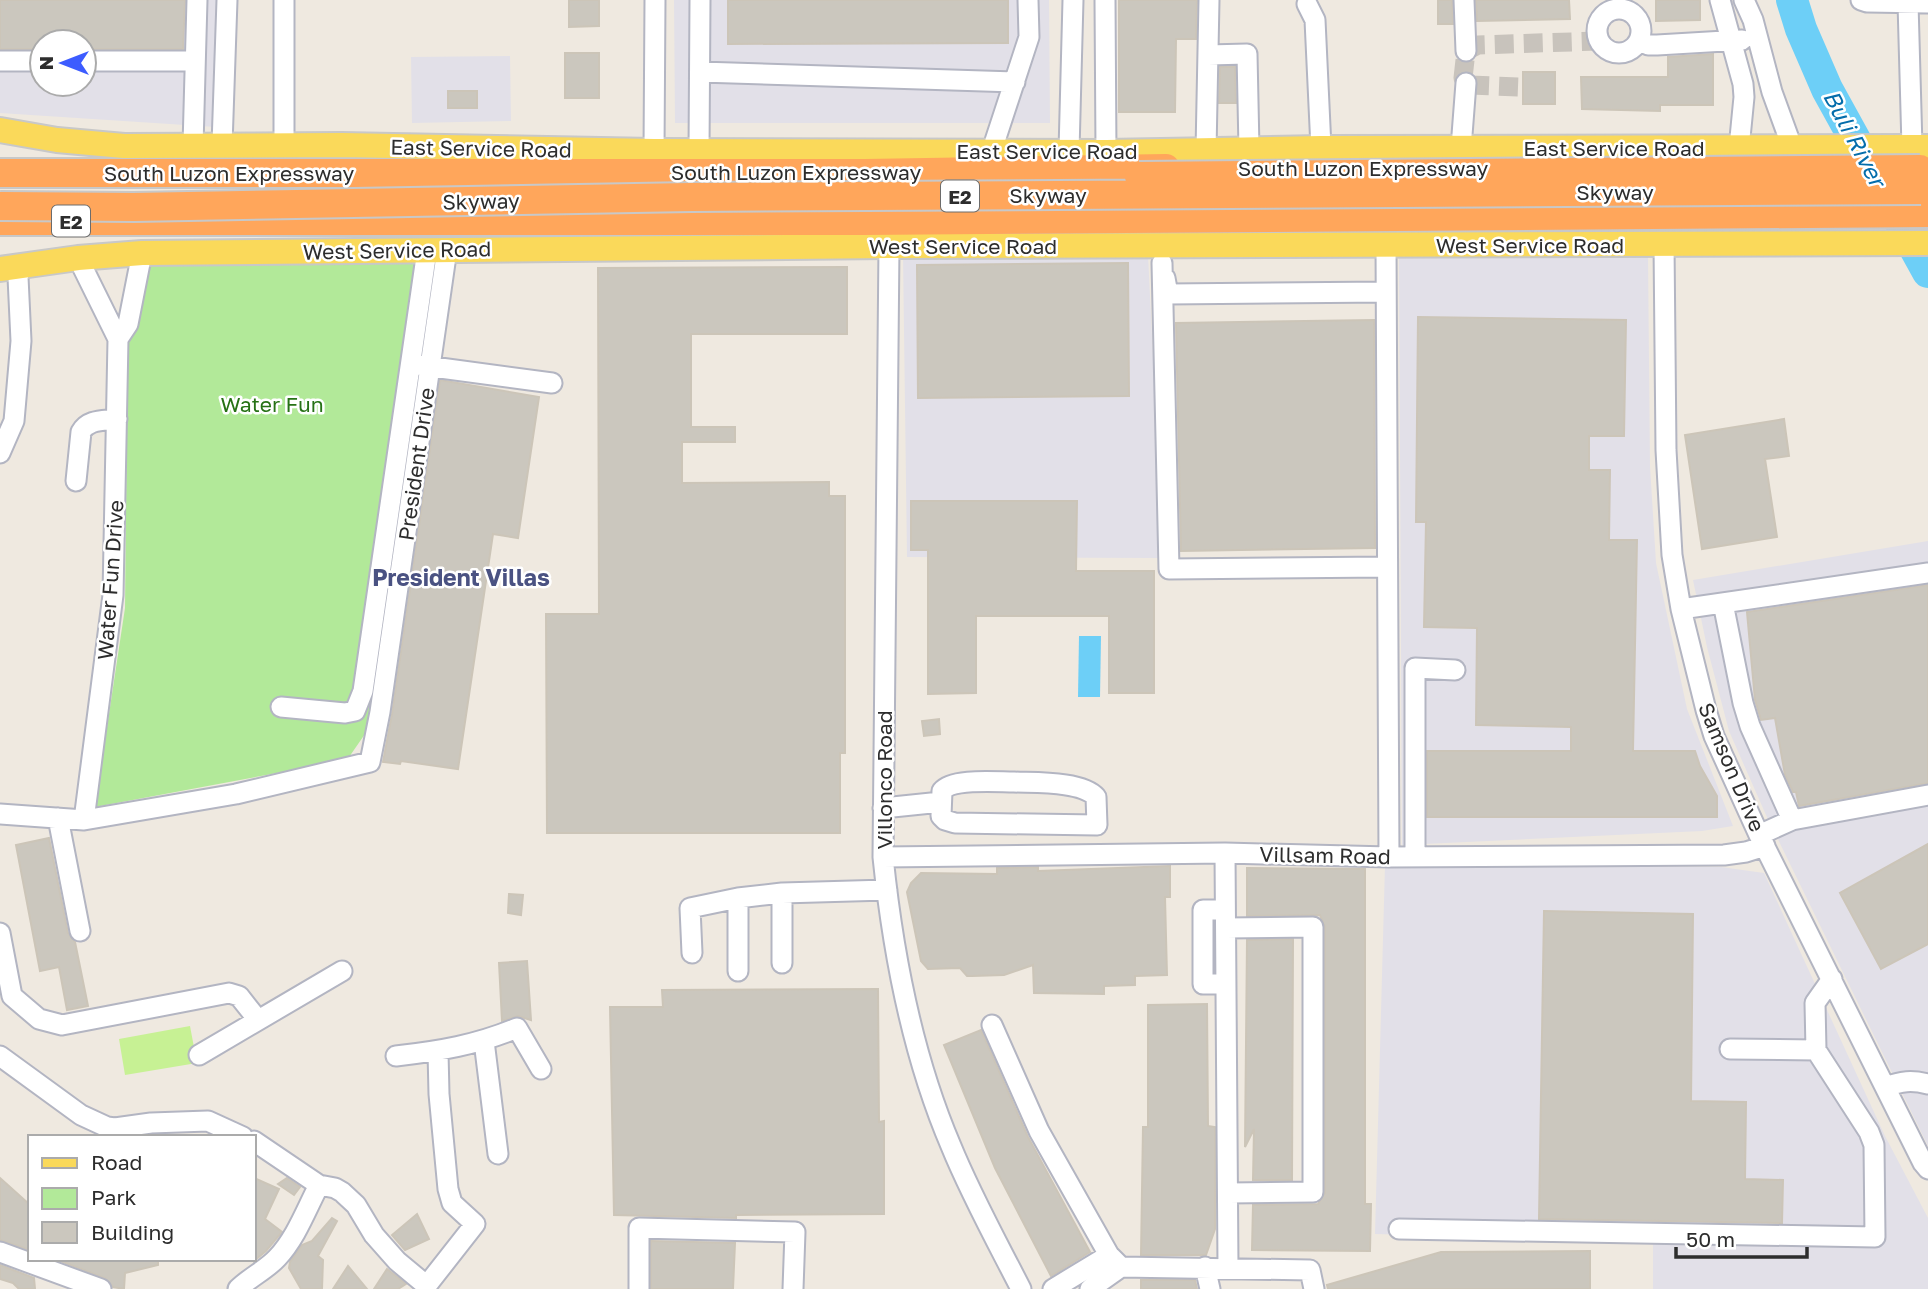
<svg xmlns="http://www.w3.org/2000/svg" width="1928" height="1289" font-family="'Golos Text',sans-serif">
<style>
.industrial{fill:#e2e0e8;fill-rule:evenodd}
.green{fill:#b2e999}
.pitch{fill:#c7f194}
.water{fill:#6dcff7}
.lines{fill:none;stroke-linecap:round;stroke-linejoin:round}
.river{stroke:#6dcff7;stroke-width:32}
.building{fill:#cbc7be;stroke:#ccc5b8;stroke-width:2}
.minor-tunnel{stroke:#c8c3bc;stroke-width:19;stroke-dasharray:19 10;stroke-linecap:butt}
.minor-casing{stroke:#b3b5c2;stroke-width:23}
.major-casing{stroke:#c8c8c8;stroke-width:28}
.highway-casing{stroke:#c8c8c8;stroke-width:32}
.minor{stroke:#fff;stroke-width:19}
.major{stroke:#fad95a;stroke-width:24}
.highway{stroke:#ffa65b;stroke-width:28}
.highway-bridge-casing{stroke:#c8c8c8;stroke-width:32;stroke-linecap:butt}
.highway-bridge{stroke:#ffa65b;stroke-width:28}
.labels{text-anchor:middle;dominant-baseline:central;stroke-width:5;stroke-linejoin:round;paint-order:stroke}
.shield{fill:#fff;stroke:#6c6c6c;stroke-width:2}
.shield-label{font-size:19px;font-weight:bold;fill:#2d2d2d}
.street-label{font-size:21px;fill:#2d2d2d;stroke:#fff}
.park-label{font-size:21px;fill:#277216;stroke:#fff}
.water-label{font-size:23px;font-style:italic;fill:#046dab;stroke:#fff}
.neighbourhood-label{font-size:23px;font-weight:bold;fill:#4a5282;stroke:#fff}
</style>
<rect width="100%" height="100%" fill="#efe9e0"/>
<path class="industrial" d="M 0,0 L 220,0 L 216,127 L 0,113 ZM 42,42 L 84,42 L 84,84 L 42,84 Z
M 674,0 L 1049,0 L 1050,123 L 675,123 Z
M 510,56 L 511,121 L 412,123 L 411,57 Z
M 903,254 L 1148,255 L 1163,558 L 907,557 Z
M 1399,255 L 1648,256 L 1650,467 L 1656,563 L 1687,709 L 1733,826 L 1702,831 L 1402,845 Z
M 1928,541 L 1928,1146 L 1766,815 L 1729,731 L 1707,647 L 1693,580 Z
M 1385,865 L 1721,867 L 1764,873 L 1885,1136 L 1928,1218 L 1928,1289 L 1653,1289 L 1653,1242 L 1375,1234 Z"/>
<path class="green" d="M 151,257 L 438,262 L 373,711 L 365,734 L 347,760 L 95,807 L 125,608 L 128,326 Z"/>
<path class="pitch" d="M 190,1026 L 197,1063 L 125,1075 L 119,1039 Z"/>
<path class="water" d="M 1079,636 L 1101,636 L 1100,697 L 1078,697 Z"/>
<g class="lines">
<path class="river" d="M 1792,0 L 1801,29 L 1827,89 L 1928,272"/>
</g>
<path class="building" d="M 0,0 L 185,0 L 183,49 L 84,49 L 84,42 L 42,42 L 42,49 L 0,49 Z
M 569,0 L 599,0 L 599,26 L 569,27 Z
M 728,0 L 1008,0 L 1008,43 L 728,44 Z
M 1119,0 L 1197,0 L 1196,39 L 1176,39 L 1175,112 L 1119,112 Z
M 1438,0 L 1452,0 L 1453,24 L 1438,24 Z
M 1476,0 L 1569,0 L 1570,19 L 1477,21 Z
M 1656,0 L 1700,0 L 1700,20 L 1656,21 Z
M 565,53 L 599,53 L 599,98 L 565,98 Z
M 1713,54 L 1713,105 L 1660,105 L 1660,111 L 1582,109 L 1581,77 L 1668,77 L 1668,57 Z
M 1220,67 L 1235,67 L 1236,103 L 1219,103 Z
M 1523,72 L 1555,72 L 1555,104 L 1523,104 Z
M 448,91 L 477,91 L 477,108 L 448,108 Z
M 1128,263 L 1129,396 L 918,398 L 917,265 Z
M 847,267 L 847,334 L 691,334 L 691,427 L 735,427 L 735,442 L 682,442 L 682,483 L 829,482 L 829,496 L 845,496 L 845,753 L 840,753 L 840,833 L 547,833 L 546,614 L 599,614 L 598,268 Z
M 1418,317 L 1626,320 L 1624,436 L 1589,436 L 1589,470 L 1610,470 L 1609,540 L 1637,540 L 1633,751 L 1695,751 L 1700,766 L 1717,796 L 1717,817 L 1427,817 L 1427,751 L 1571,751 L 1571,727 L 1476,725 L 1477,628 L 1424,627 L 1426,522 L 1416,522 Z
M 1374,320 L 1375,548 L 1181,551 L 1176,323 Z
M 440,380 L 539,397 L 518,538 L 493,534 L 458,769 L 401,761 L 400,764 L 383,762 L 392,714 Z
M 1784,419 L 1789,456 L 1765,459 L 1777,537 L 1702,549 L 1685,435 Z
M 911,501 L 1077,501 L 1076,571 L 1154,571 L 1154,693 L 1109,693 L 1109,616 L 976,616 L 976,693 L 928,694 L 928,550 L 911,550 Z
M 1928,585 L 1928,783 L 1799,806 L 1796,792 L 1793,792 L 1785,775 L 1775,718 L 1761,720 L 1755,700 L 1747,612 Z
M 939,719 L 940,734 L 924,736 L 922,721 Z
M 49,838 L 68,933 L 75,942 L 88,1006 L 67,1010 L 59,967 L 40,971 L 16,845 Z
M 1928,844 L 1928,944 L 1881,969 L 1840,893 Z
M 1170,866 L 1170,897 L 1165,897 L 1167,975 L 1135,976 L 1135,985 L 1104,986 L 1104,994 L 1034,993 L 1033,965 L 1004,975 L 972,976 L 967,976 L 960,968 L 928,969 L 921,961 L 907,892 L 911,883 L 921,873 L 997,874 L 997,868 L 1038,867 L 1038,871 Z
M 1247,868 L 1365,869 L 1365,1204 L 1371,1204 L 1370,1251 L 1252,1250 L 1253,1205 L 1318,1204 L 1325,1193 L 1325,927 L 1320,915 L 1247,916 Z
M 509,894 L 523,895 L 521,915 L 508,913 Z
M 1544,911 L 1693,914 L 1691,1101 L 1746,1102 L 1745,1179 L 1783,1180 L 1782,1223 L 1539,1219 Z
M 1293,939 L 1292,1180 L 1253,1180 L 1254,1129 L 1245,1147 L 1247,940 Z
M 527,961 L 531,1020 L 518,1016 L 502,1021 L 499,963 Z
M 878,989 L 879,1122 L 884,1121 L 884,1214 L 736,1215 L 736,1218 L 614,1215 L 610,1007 L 663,1007 L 662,990 Z
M 1207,1004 L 1208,1126 L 1215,1127 L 1215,1229 L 1206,1255 L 1141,1255 L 1143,1127 L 1148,1127 L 1148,1005 Z
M 981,1030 L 1028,1137 L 1090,1252 L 1051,1276 L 995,1168 L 944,1045 Z
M 0,1178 L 30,1205 L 30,1250 L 0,1240 Z
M 254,1178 L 279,1189 L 265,1219 L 282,1232 L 266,1251 L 254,1261 Z
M 287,1178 L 300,1187 L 294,1195 L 278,1184 Z
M 417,1214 L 429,1239 L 405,1250 L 392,1235 Z
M 332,1218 L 337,1221 L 318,1256 L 323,1260 L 322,1289 L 301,1289 L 289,1268 L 290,1262 L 302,1245 L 312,1241 Z
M 651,1241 L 735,1243 L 733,1289 L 651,1289 Z
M 1590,1251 L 1590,1289 L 1328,1289 L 1327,1285 L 1441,1252 Z
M 55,1259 L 158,1259 L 158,1265 L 125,1273 L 124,1289 L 113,1287 L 105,1278 Z
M 0,1265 L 34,1278 L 35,1289 L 19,1289 L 13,1283 L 0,1279 Z
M 348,1266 L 367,1289 L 333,1289 Z
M 387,1269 L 406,1284 L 398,1289 L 374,1289 Z
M 1141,1280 L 1195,1280 L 1197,1289 L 1141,1289 Z"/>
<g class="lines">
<path class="minor-tunnel" d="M 1518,87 L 1468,85 L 1463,78 L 1466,51 L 1478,45 L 1599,41"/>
<defs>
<path id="minor" d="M 1105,0 L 1106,152
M 1464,0 L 1466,51
M 1720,0 L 1743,84 L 1744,97 L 1739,148
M 1744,0 L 1753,20 L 1772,92 L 1792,147
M 1861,0 L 1867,2 L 1928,3
M 1908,3 L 1912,147
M 1307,4 L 1315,20 L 1321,148
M1597 31a22 22 0 1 1 44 0a22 22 0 1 1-44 0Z
M 1640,40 L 1648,45 L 1657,45 L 1742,40
M 1208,55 L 1247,54 L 1249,149
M 0,61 L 42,61
M 84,61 L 195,61
M 700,72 L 1015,82
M 222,145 L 227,0
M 193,146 L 197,0
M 284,146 L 284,0
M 1461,148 L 1466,83
M 992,150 L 1029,37 L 1028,0
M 654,151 L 655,0
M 699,151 L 700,0
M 1069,151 L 1073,0
M 1206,151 L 1209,0
M 1664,244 L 1666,450 L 1672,555 L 1681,609 L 1706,710 L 1714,736 L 1759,835 L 1923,1163 L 1928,1169
M 1386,245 L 1389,857
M 889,246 L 883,857 C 893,954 912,1055 951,1146 C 971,1195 997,1242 1021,1289
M 78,258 L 118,339 L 113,595 L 84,820
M 1162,263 L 1169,569 L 1387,567
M 1165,278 L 1168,294 L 1386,292
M 118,339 L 128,324 L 142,253
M 418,365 L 552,383
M 0,453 L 14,421 L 21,341 L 18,277 L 22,266
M 76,481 L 81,432 C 88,419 103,421 117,419
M 1723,603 L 1743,703 L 1750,726 L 1792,820
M 1681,609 L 1928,573
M 281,707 L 345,713 L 355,711 L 363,691 L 426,257 L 429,250
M 1014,782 C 1035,783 1082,781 1096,797 L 1097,825 L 955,823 L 945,820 L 941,816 L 942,791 C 952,778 996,782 1014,782 Z
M 883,808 L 941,802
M 0,814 L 84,820 L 236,794 L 370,762 L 380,712 L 447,249
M 58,818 L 80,931
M 1759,835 L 1792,820 L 1928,795
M 1225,853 L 1228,1267
M 883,857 L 1225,853 L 1389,857 L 1724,855 L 1746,852 L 1765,846
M 1415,857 L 1415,668 L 1455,670
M 782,893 L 782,963
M 1225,910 L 1203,910 L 1203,984 L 1225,984
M 1226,928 L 1313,927 L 1313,1192 L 1229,1193
M 0,933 L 12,996 L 39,1019 L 62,1025 L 229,993 L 239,996 L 258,1020
M 692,953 L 690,908 L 738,898 L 782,893 L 887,890
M 738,971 L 738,898
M 992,1025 L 1039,1131 L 1109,1255 L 1121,1267
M 484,1041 L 498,1154
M 1730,1049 L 1816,1050
M 199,1055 L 342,971
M 0,1056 L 81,1115 L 107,1127 L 115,1128 L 151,1123 L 208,1121 L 243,1137
M 396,1056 C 440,1051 476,1045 517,1028 L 541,1069
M 1886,1087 C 1901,1081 1912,1080 1928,1084
M 254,1141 L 319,1185 L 335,1188 L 342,1192 L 356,1205 L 374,1235 L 397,1261 L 427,1286
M 1399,1229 L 1875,1237 L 1874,1145 L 1869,1132 L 1816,1050 L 1815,1003 L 1832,979
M 0,1252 L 101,1289
M 1205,1267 L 1210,1289
M 238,1289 C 250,1277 266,1270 277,1258 C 296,1238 306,1210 319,1185
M 424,1289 L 475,1224 L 452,1203 L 448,1189 L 439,1094 L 438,1052
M 639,1289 L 639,1228 L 795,1232 L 793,1289
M 1053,1289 L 1109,1255
M 1090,1289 L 1121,1267 L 1310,1270 L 1314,1289"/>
<path id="major" d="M 0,130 L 57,140 L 124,146 L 342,145 L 654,151 L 1106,152 L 1321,148 L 1928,147
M 0,269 L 78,258 L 142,253 L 889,246 L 1928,243"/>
<path id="highway" d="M 0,173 L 865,173 L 1166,168
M 0,221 L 862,221 L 1928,213"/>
</defs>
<use href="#minor" class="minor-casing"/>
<use href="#major" class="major-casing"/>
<use href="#highway" class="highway-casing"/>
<use href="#minor" class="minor"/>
<use href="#major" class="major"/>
<use href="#highway" class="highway"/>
<defs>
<path id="highway-bridge" d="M 1139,176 L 1920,169
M 0,206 L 134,207 L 691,197 L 1921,190"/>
</defs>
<use href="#highway-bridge" class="highway-bridge-casing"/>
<use href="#highway-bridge" class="highway-bridge"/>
</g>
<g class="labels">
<g class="shield">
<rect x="941" y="180.5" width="38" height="31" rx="5"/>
<rect x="52" y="205.5" width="38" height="31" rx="5"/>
</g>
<g class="shield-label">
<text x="960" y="196">E2</text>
<text x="71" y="221">E2</text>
</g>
<g class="street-label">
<text transform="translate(481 148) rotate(1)">East Service Road</text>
<text x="1614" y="148">East Service Road</text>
<text x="1047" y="151">East Service Road</text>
<text x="1363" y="168">South Luzon Expressway</text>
<text x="796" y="172">South Luzon Expressway</text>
<text x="229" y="173">South Luzon Expressway</text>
<text x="1615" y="192">Skyway</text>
<text x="1048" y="195">Skyway</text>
<text transform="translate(481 201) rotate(-1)">Skyway</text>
<text x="1530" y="245">West Service Road</text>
<text x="963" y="246">West Service Road</text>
<text transform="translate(397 250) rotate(-1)">West Service Road</text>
<text transform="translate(416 464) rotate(-82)">President Drive</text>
<text transform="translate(110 580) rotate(-86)">Water Fun Drive</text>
<text transform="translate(1732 767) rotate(67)">Samson Drive</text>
<text transform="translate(884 780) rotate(-90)">Villonco Road</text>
<text transform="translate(1325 855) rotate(1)">Villsam Road</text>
</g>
<g class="park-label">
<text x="272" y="404">Water Fun</text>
</g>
<g class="water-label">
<text transform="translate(1855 138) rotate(62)">Buli River</text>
</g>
<g class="neighbourhood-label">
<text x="461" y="577">President Villas</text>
</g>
</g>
<rect x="28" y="1135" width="228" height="126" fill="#ffffff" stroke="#ababab" stroke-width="2"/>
<rect x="42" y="1158" width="35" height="10" fill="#fad95a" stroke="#ababab" stroke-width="2"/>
<text x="91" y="1170" font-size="21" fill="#2d2d2d">Road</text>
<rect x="42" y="1188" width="35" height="21" fill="#b2e999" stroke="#ababab" stroke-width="2"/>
<text x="91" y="1205" font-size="21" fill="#2d2d2d">Park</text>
<rect x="42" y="1222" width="35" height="21" fill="#cbc7be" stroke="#ababab" stroke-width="2"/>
<text x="91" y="1240" font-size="21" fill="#2d2d2d">Building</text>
<g transform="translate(63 63) rotate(270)"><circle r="33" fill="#ffffff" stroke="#ababab" stroke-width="2"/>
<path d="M0-5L12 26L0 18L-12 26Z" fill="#3d5cff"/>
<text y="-10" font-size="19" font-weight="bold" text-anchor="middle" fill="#2d2d2d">N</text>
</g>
<path d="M1676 1247v10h131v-10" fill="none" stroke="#2d2d2d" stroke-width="3.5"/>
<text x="1686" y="1247" font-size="21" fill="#2d2d2d" stroke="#ffffff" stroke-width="5" paint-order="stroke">50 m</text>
</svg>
